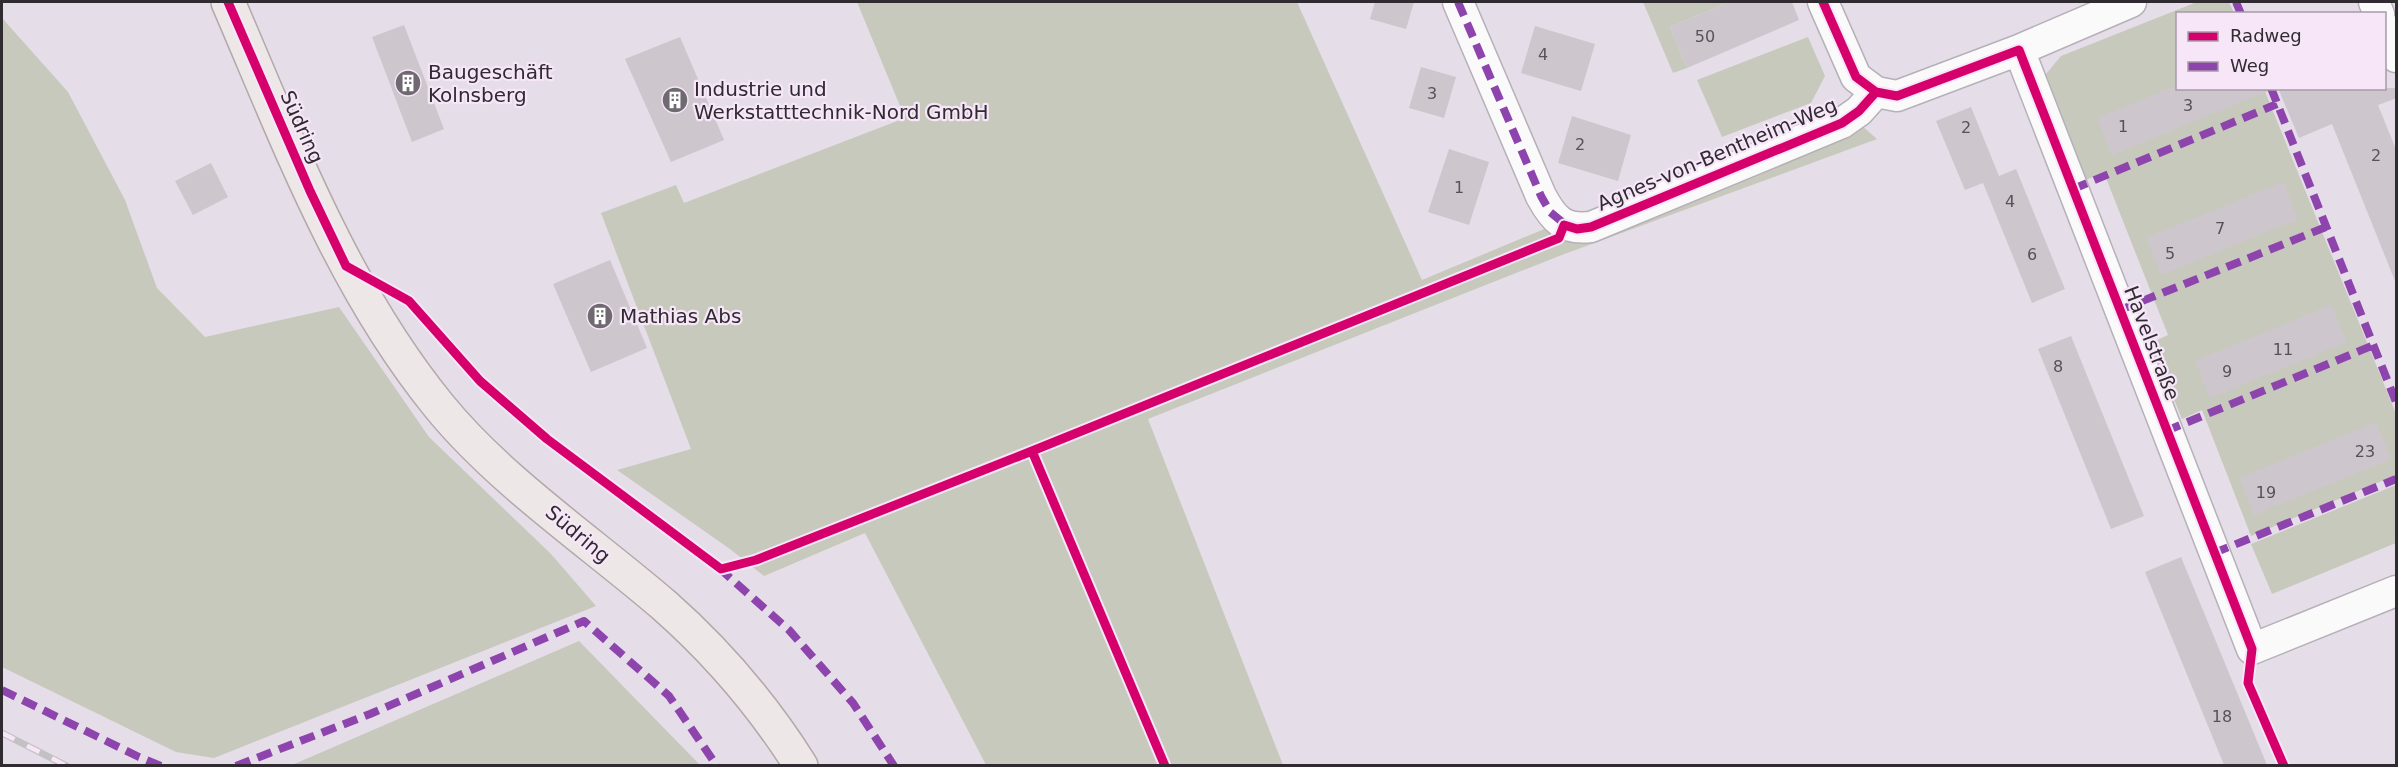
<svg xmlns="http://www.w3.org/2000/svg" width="2398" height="767" font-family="'DejaVu Sans',sans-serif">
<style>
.green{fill:#c8c9bd}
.building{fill:#cec6cd}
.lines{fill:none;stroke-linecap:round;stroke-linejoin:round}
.minor-casing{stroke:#b6b0b8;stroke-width:33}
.major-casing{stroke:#b4a7aa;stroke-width:36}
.minor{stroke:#fbfafb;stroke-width:30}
.major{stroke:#eee7e8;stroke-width:33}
.rail-casing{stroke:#c4c1c4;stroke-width:7}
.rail{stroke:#f6e6f8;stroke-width:4.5;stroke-dasharray:14;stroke-linecap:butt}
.quiet{stroke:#8e44ad;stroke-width:8;stroke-dasharray:15 8;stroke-linecap:butt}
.cycleway-casing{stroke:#f6e6f8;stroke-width:13}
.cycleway{stroke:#d6006c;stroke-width:9}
.labels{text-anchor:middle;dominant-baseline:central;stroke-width:4.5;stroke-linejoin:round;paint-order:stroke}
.number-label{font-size:16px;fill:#585258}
.poi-label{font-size:20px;fill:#302b31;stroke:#f6e6f8;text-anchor:start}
.street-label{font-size:20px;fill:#302b31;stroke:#f6e6f8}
</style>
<rect width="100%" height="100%" fill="#e5dde7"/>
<path class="green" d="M 857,2 L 1297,2 L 1422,280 L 1839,106 L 1877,139 L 1559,256 L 1148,419 L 1283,765 L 986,765 L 865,533 L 764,576 L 730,549 L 617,470 L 691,449 L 601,213 L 676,185 L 684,203 L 905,118 Z
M 1643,2 L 1729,2 L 1670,27 L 1687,68 L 1673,73 Z
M 2197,2 L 2229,2 L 2234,13 L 2178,14 L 2178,88 L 2264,89 L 2396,414 L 2396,475 L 2251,536 L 2202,410 L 2182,419 L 2151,343 L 2168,335 L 2104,173 L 2085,180 L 2046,81 L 2046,74 L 2061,56 Z
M 2,18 L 68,92 L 125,200 L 157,288 L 205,337 L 339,307 L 429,437 L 551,554 L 596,606 L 214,758 L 176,752 L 2,667 Z
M 1808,37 L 1825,76 L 1811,103 L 1722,137 L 1697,80 Z
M 2396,485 L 2396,543 L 2272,594 L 2251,544 Z
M 579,641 L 700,765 L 292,765 Z"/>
<path class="building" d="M 1375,2 L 1414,2 L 1406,29 L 1370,19 Z
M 1729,2 L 1792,2 L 1799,20 L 1687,68 L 1670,27 Z
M 404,25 L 444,129 L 412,142 L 372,37 Z
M 1535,26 L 1595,44 L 1581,91 L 1521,73 Z
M 680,37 L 724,140 L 671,162 L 625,59 Z
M 1421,67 L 1456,77 L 1444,118 L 1409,108 Z
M 2170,88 L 2273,88 L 2273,89 L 2112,155 L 2097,118 Z
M 2278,88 L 2397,88 L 2397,98 L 2378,105 L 2397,152 L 2397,286 L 2332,124 L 2299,138 Z
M 1971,107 L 1999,176 L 2016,169 L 2065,289 L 2032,303 L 1983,183 L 1965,190 L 1936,121 Z
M 1572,116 L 1631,135 L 1618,181 L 1558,163 Z
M 1449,149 L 1489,162 L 1469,225 L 1428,212 Z
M 211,163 L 228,197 L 193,215 L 175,181 Z
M 2283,182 L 2298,219 L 2161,275 L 2146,238 Z
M 610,260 L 647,348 L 591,372 L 553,284 Z
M 2331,305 L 2347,342 L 2210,398 L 2195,361 Z
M 2071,336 L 2144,516 L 2111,529 L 2038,349 Z
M 2376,422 L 2391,459 L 2254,515 L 2239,478 Z
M 2181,557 L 2267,765 L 2224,765 L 2145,572 Z"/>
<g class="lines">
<defs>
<path id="minor" d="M 1458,2 L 1541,196 C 1554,220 1563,230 1591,227 L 1842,123 L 1859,111 L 1876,92
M 1823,2 L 1856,77 L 1876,92 L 1897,96 L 2019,50 L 2131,2
M 2374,2 L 2379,14
M 2384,27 L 2396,57
M 2019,50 L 2252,649 L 2396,591"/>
<path id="major" d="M 228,2 C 288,141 342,287 439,406 C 500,481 592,543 665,606 C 717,652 764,707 801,766"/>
</defs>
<use href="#minor" class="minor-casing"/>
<use href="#major" class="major-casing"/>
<use href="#minor" class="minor"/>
<use href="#major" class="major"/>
<defs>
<path id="rail" d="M 2,733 L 67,766"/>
</defs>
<use href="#rail" class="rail-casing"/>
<use href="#rail" class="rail"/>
<path class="quiet" d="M 1458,2 L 1541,196 L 1550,212 L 1567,226
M 2236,2 L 2241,14
M 2271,88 L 2396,402
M 2073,189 L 2277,104
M 2120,310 L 2326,227
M 2166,431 L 2374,345
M 2214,553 L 2396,479
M 719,568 L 789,630 L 853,703 L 894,766
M 2,690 L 139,757 L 161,766
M 236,766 L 370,714 L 584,621 L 669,696 L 717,766"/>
<defs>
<path id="cycleway" d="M 228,2 L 310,191 L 346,266 L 409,301 L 480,381 L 547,439 L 721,569 L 756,560 L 1032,451 L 1559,238 L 1564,225 L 1577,229 L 1591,227 L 1842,123 L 1859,111 L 1876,92
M 1823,2 L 1856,77 L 1876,92 L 1897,96 L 2019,50 L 2252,649 L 2248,683 L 2284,766
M 1032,451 L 1165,766"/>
</defs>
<use href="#cycleway" class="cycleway-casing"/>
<use href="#cycleway" class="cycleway"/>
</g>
<defs>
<symbol id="building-disc" viewBox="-11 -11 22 22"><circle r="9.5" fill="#6f6971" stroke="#f6e6f8"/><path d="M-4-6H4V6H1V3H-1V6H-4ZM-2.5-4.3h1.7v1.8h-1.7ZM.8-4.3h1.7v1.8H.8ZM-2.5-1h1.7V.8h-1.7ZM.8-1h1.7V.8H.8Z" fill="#fff"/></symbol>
</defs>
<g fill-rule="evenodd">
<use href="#building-disc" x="393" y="68" width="30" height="30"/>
<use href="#building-disc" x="660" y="85" width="30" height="30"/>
<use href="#building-disc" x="585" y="301" width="30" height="30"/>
</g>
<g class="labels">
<g class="number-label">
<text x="1705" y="36">50</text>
<text x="1543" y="54">4</text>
<text x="1432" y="93">3</text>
<text x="2188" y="105">3</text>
<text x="2123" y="126">1</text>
<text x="1966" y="127">2</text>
<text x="1580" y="144">2</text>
<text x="2376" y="155">2</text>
<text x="1459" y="187">1</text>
<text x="2010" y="201">4</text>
<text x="2220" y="228">7</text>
<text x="2170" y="253">5</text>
<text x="2032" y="254">6</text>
<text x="2283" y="349">11</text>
<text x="2058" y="366">8</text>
<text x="2227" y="371">9</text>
<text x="2365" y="451">23</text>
<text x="2266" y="492">19</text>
<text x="2222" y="716">18</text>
</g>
<g class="poi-label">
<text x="428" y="72">Baugeschäft<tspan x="428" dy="23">Kolnsberg</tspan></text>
<text x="694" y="89">Industrie und<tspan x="694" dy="23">Werkstatttechnik-Nord GmbH</tspan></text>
<text x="620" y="316">Mathias Abs</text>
</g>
<g class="street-label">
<text transform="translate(302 127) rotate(66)">Südring</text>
<text transform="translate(1717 154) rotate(-23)">Agnes-von-Bentheim-Weg</text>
<text transform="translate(2152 343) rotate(69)">Havelstraße</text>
<text transform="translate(578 534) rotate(40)">Südring</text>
</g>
</g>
<rect width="2398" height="767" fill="none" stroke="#302b31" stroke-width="6"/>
<rect x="2176" y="12" width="210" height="78" fill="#f6e6f8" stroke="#a79ba8" stroke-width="1.5"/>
<rect x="2188" y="32" width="30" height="9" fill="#d6006c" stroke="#a79ba8" stroke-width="1.5"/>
<text x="2230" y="42" font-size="18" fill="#302b31">Radweg</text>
<rect x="2188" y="62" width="30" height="9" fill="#8e44ad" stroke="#a79ba8" stroke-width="1.5"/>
<text x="2230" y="72" font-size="18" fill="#302b31">Weg</text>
</svg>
